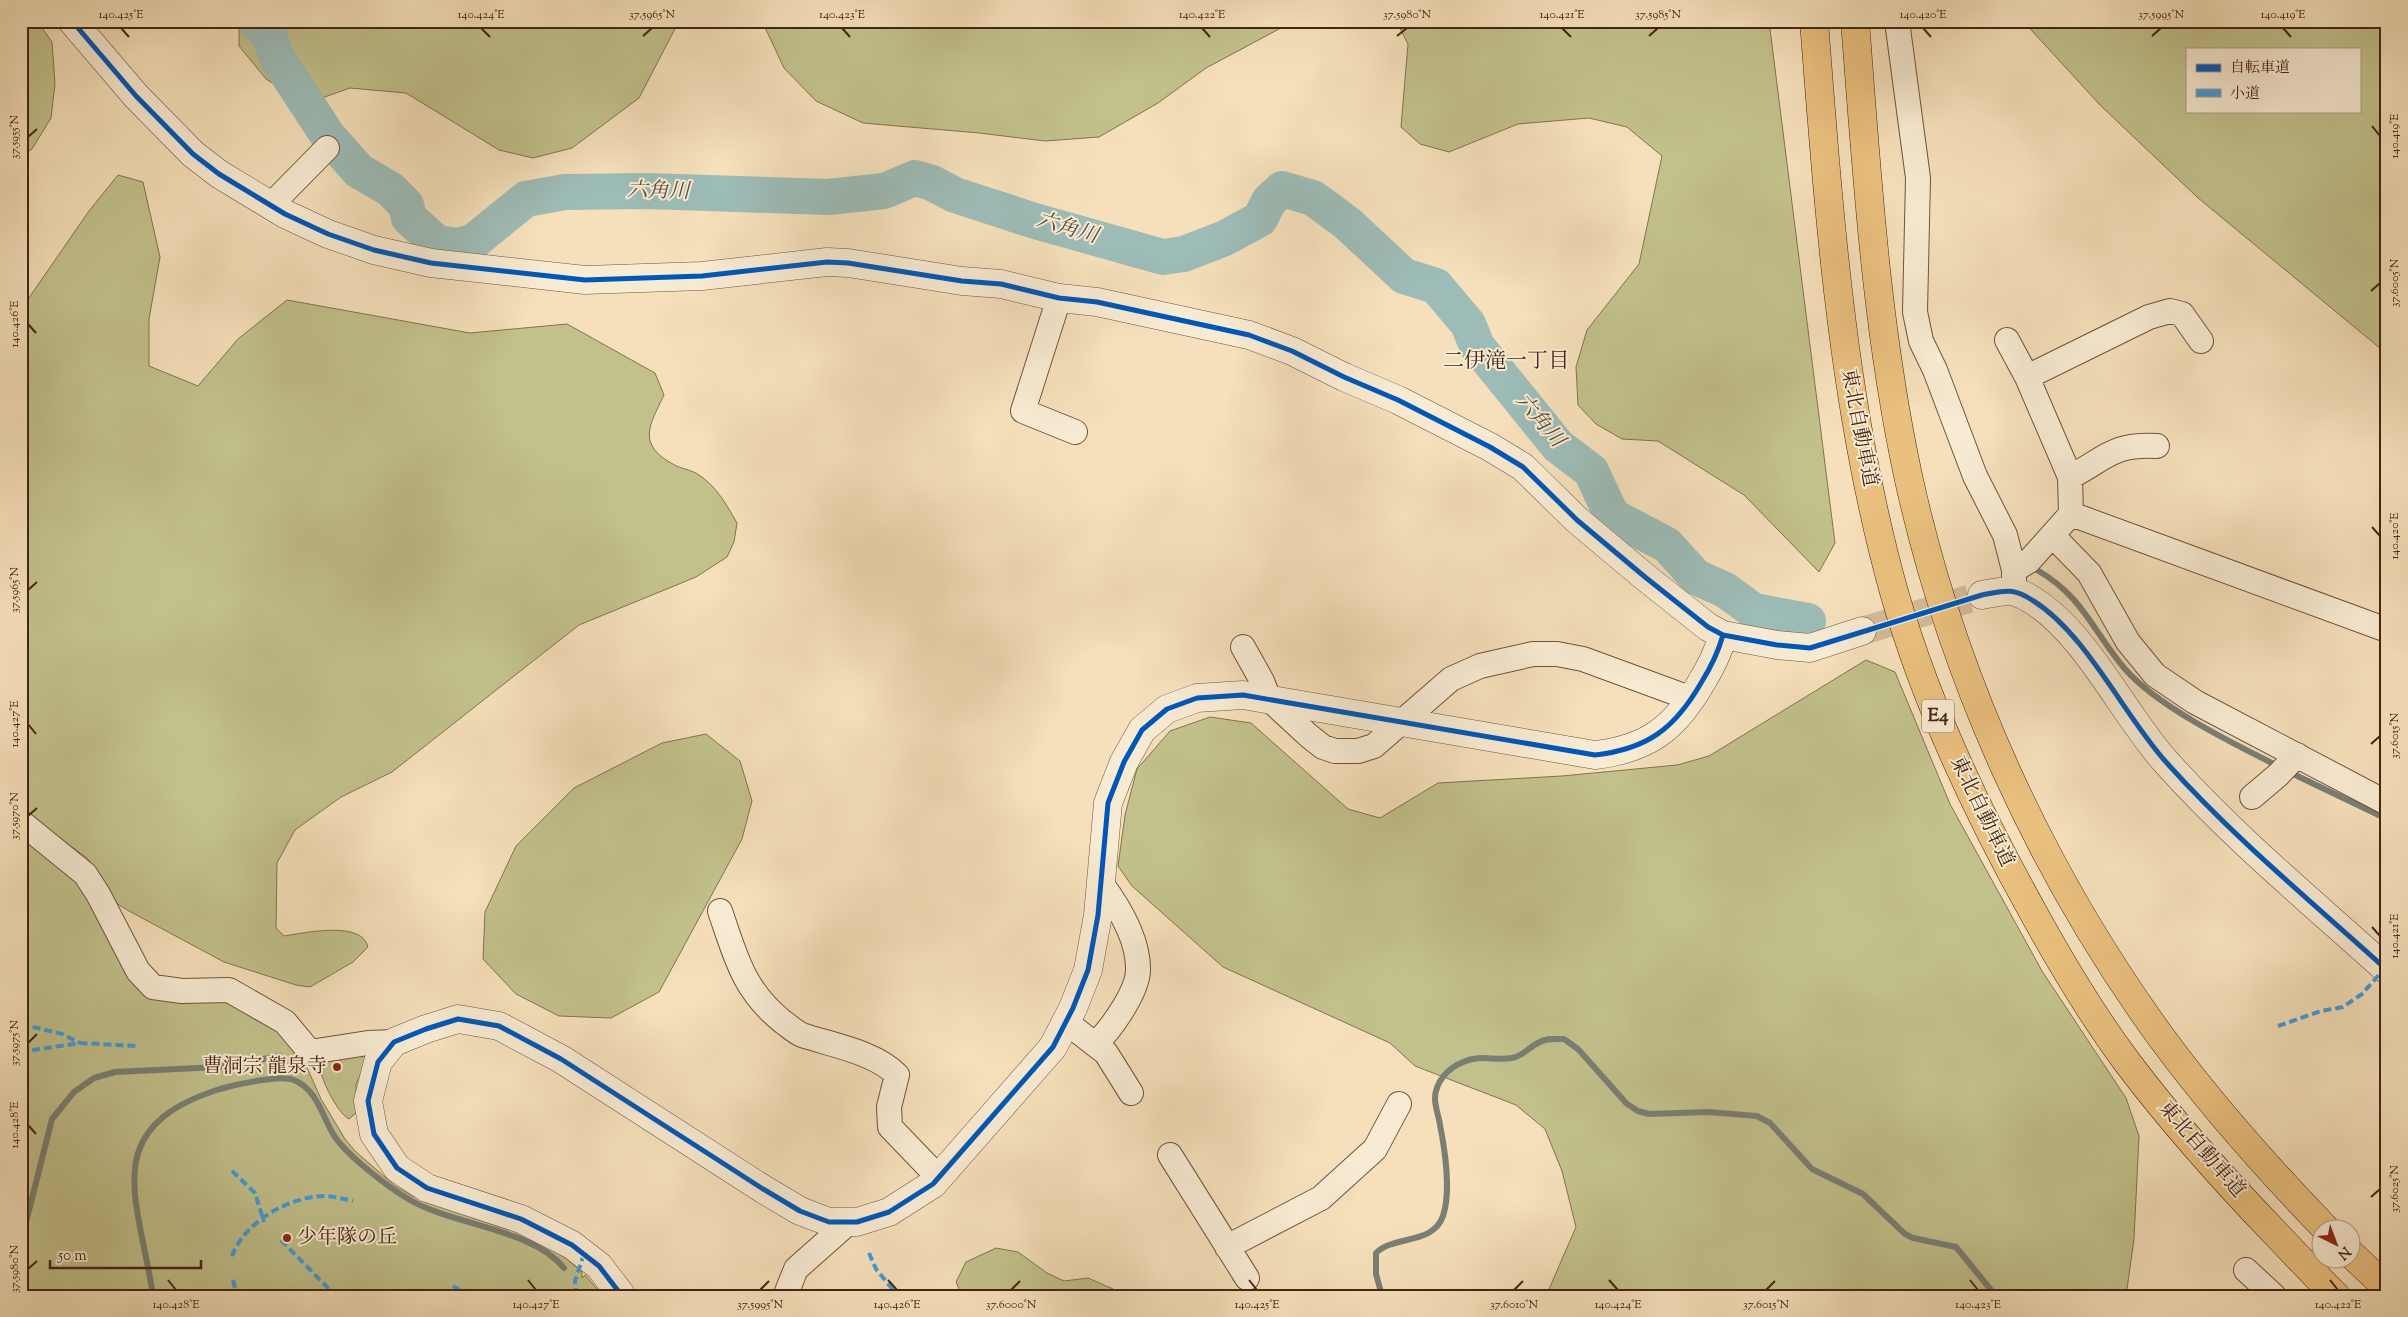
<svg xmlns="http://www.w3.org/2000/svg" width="2408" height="1317" font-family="'Sorts Mill Goudy','Noto Serif JP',serif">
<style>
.green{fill:#c2c18c;stroke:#84724f;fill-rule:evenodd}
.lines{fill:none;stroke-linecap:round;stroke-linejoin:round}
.stream{stroke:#7a7f75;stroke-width:6}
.river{stroke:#9dbcb7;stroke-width:36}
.tertiary-tunnel{stroke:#d2ba99;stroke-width:28;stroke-dasharray:28 14;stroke-linecap:butt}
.minor-casing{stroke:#72523c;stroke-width:26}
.tertiary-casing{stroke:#72523c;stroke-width:29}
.motorway-casing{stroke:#462312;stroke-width:29}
.minor{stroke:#f8ebd3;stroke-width:24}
.tertiary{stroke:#f8ebd3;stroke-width:28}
.motorway{stroke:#eac07e;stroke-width:28}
.quiet{stroke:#409cde;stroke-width:4;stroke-dasharray:8 4;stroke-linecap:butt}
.cycleway-casing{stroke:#f8ebd3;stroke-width:8}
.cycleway{stroke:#0057b8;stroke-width:5}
.ticks{fill:none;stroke:#462312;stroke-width:2}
.poi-dot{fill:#8f2418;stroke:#f8ebd3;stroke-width:2}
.labels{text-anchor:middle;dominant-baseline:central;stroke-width:4;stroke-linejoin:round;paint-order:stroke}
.shield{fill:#f8ebd3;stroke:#7b5f4c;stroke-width:1}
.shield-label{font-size:19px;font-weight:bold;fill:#462312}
.street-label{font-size:20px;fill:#462312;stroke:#f8ebd3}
.poi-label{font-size:20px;fill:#462312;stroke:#f8ebd3;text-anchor:end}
.water-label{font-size:21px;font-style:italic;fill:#5c493b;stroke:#f8ebd3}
.neighbourhood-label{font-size:21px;fill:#462312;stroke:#f8ebd3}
.neatline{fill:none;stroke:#462312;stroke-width:2}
.ticks-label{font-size:12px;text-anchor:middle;fill:#462312}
</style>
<rect width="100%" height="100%" fill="#f5e0bb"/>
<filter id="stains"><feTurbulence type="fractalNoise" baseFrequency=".004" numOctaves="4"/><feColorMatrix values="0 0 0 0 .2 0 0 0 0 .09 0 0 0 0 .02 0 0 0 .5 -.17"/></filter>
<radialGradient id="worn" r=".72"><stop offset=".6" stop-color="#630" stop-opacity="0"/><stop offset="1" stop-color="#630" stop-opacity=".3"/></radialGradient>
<path class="green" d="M 21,21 L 37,21 L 52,42 L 55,84 L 51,118 L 32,149 L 21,156 Z
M 239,21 L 679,21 L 639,98 L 572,148 L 533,158 L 499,150 L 406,93 L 350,88 L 305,104 L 266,79 L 239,46 Z
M 762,21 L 1294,21 L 1206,68 L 1158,103 L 1099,137 L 1045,141 L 979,133 L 863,123 L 816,101 L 784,68 Z
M 1396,21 L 1769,21 L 1835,543 L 1819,572 L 1744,495 L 1658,441 L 1622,439 L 1596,424 L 1578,405 L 1576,367 L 1587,330 L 1639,264 L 1662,156 L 1627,127 L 1589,118 L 1518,124 L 1449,152 L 1420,144 L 1401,127 L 1408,44 Z
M 2023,21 L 2387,21 L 2387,354 L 2197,197 L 2100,105 ZM 2187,49 L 2359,49 L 2359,111 L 2187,111 Z
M 118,175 L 143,182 L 160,257 L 149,319 L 149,366 L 198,386 L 238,339 L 287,300 L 470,333 L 567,324 L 655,373 L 664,395 C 651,423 636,443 671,463 C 678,468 688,469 696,473 C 716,485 726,504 737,523 L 734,542 L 727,557 L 696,577 L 579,625 L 392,772 L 341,797 L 295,830 L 277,863 L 276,928 L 284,936 C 304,933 362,920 368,947 L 353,962 L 310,987 L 296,985 L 224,962 L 129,911 L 114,902 L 99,873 L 87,858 L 21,810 L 21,305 L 24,305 L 89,211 Z
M 1866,660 L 1895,672 L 1950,804 L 2042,971 L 2126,1098 L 2139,1136 L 2134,1239 L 2126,1296 L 1546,1296 L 1576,1227 L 1562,1171 L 1545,1129 L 1516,1105 L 1415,1066 L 1390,1043 L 1223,967 L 1132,886 L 1118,866 L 1125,815 L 1137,769 L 1170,731 L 1210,717 L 1251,723 L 1348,809 L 1380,818 L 1438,783 L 1562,776 L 1677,765 L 1709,756 Z
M 706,734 L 740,761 L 752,801 L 742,839 L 659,992 L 611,1018 L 559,1016 L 516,994 L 483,959 L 485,912 L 516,846 L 574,788 L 662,743 Z
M 21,834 L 74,876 L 134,978 L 219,999 L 257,1012 L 301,1054 L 321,1099 L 345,1139 L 355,1151 L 394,1185 L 412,1196 L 427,1202 L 521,1232 L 554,1248 L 582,1272 L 582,1278 L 585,1275 L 603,1296 L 21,1296 Z
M 368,1048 L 366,1064 L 356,1084 L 357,1112 L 349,1119 C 337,1113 319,1076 319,1062 Z
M 996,1248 L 1018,1252 L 1047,1273 L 1064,1281 L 1088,1278 L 1113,1289 L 1118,1296 L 962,1296 L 956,1282 L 966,1262 Z"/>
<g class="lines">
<path class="stream" d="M 2037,570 C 2084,597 2093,632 2125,669 C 2158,707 2234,744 2280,767
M 2289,772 L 2387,819
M 21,1242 L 52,1119 L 74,1092 L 94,1078 L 115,1072 L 218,1067 L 280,1056
M 583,1292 L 586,1296
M 153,1296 C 139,1199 96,1128 220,1089 C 234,1085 281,1074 294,1080 C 318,1090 323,1119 335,1137 C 349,1157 389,1188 410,1200 C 455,1226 533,1229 564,1268
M 1382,1296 L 1376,1274 L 1376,1253 C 1394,1235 1433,1245 1443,1216 C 1451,1192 1445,1150 1440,1125 C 1439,1117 1435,1107 1435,1099 C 1435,1082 1448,1068 1463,1062 C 1480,1054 1495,1061 1512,1058 C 1523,1056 1528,1048 1538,1043 C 1545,1038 1555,1039 1564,1039 L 1578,1049 L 1627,1104 L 1638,1111 L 1649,1114 L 1708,1112 L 1757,1116 L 1770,1123 L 1812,1169 L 1863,1194 L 1905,1234 L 1913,1238 L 1956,1247 L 1996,1296"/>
<path class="river" d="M 255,21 L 268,33 L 277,58 L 328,136 L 359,171 L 390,189 L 406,205 L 409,218 L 437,243 L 458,246 L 473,242 L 526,199 L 565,192 L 648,191 L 828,197 L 884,191 L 915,178 L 932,183 L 955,195 L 1035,221 L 1163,257 L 1184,254 L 1225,238 L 1260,219 L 1269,201 L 1282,189 L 1313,198 L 1347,223 L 1404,276 L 1436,286 L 1468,324 L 1477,346 L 1558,446 L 1591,471 L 1612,516 L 1667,545 L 1696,577 L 1725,590 L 1754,611 L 1808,621"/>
<path class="tertiary-tunnel" d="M 1862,631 L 1982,595"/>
<defs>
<path id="minor" d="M 1897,21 L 1918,178 L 1915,312 L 1921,341 L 1935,370 L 1975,476 L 2005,535 L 2014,570 L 2014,582 L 2011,590
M 271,205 L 327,148
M 1059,298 L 1023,411 L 1075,432
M 2007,340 L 2027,377 L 2070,477 L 2071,514
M 2027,377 L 2149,317 L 2170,311 L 2182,314 L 2201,341
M 2070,477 C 2107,458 2111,444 2157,446
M 2053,536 L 2089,573 L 2128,642 L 2155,675 L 2195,702 L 2387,803
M 2014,570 L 2029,561 L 2071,514 L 2387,630
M 1243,647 L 1262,681 L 1269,699 L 1309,736 L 1323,747 L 1335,751 L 1358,751 L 1374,746 L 1451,679 L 1480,666 L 1533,654 L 1557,654 L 1583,659 L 1692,699
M 2252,797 L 2278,775 L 2297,755
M 21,822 L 85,874 L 98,894 L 138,971 L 153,987 L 182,991 L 229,990 L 285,1022 L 310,1052 L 368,1043 L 394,1042
M 720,911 C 736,957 743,990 783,1022 C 789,1026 795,1032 802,1035 C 831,1045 875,1052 897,1075 L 889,1107 L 890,1127 L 939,1178
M 1066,1022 L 1106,1053 L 1131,1093
M 1095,1044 C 1111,1030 1137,992 1138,971 C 1139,940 1119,907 1101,883
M 1170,1155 L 1247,1278
M 1227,1247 L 1321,1198 L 1375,1149 L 1399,1104
M 2246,1270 L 2274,1296
M 787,1296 L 786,1294 L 796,1269 L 849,1222"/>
<path id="tertiary" d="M 72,21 L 136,96 L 193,154 L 219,174 L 285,214 L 328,234 L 374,250 L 431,263 L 585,280 L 702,276 L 827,262 L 848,263 L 962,281 L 1001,284 L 1059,298 L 1097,302 L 1249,335 L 1292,351 L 1344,377 L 1398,400 L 1490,447 L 1523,467 L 1577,520 L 1645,577 L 1708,627 L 1723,635 L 1777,645 L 1810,648 L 1862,631
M 1982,595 C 2004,591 2012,587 2032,600 C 2086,633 2123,714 2166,762 C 2234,838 2312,902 2387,970
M 622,1296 L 599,1266 L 572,1245 L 521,1219 L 427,1188 L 397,1168 L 374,1134 L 368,1101 L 378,1062 L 394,1042 L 426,1029 L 458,1019 L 499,1026 L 561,1059 L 763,1189 L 800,1211 L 829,1222 L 857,1222 L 889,1212 L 933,1184 L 1053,1047 L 1073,1008 L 1088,970 L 1098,915 L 1108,803 L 1124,762 L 1142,730 L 1167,709 L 1197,698 L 1243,695 L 1595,755 C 1648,749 1675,728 1701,683 C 1711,667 1718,653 1723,635"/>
<path id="motorway" d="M 1814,21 C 1829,213 1842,406 1894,592 C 1926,704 1976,810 2033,912 C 2061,963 2092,1015 2127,1062 C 2173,1123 2224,1180 2277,1235 C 2296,1255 2316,1276 2336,1296
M 1855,21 C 1867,175 1876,329 1909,480 C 1953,679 2041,872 2161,1037 C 2211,1105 2268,1169 2327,1230
M 2350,1253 L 2387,1288"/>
</defs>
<use href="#minor" class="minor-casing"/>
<use href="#tertiary" class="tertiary-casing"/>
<use href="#motorway" class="motorway-casing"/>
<use href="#minor" class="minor"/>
<use href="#tertiary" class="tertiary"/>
<use href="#motorway" class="motorway"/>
<path class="quiet" d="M 21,1024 L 62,1034 L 80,1043
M 2278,1026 L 2321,1011 L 2343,1007 L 2362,994 L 2385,968
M 21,1055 L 33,1050 L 80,1043 L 136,1046
M 232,1171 L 255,1193 L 264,1222
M 281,1240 L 327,1287 L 332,1296
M 869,1253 L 876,1269 L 898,1296
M 232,1256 C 245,1221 290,1196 326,1196 C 335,1197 344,1199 353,1201
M 233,1280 L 237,1296
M 453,1286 L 468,1296
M 576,1296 L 575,1281 L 584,1254
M 785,1296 L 786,1294"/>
<defs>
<path id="cycleway" d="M 72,21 L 136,96 L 193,154 L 219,174 L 285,214 L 328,234 L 374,250 L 431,263 L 585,280 L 702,276 L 827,262 L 848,263 L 962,281 L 1001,284 L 1059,298 L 1097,302 L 1249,335 L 1292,351 L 1344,377 L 1398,400 L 1490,447 L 1523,467 L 1577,520 L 1645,577 L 1708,627 L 1723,635 L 1777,645 L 1810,648 L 1982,595 C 2004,591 2012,587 2032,600 C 2086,633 2123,714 2166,762 C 2234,838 2312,902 2387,970
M 622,1296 L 599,1266 L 572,1245 L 521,1219 L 427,1188 L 397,1168 L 374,1134 L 368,1101 L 378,1062 L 394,1042 L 426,1029 L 458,1019 L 499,1026 L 561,1059 L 763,1189 L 800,1211 L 829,1222 L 857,1222 L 889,1212 L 933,1184 L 1053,1047 L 1073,1008 L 1088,970 L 1098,915 L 1108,803 L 1124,762 L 1142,730 L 1167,709 L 1197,698 L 1243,695 L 1595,755 C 1648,749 1675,728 1701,683 C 1711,667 1718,653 1723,635"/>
</defs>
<use href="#cycleway" class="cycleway-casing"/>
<use href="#cycleway" class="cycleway"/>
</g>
<path class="ticks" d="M 121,28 L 129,37M 481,28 L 490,37M 842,28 L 850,37M 1202,28 L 1210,37M 1562,28 L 1571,37M 1923,28 L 1931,37M 2283,28 L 2291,37M 643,36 L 652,28M 1397,36 L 1407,28M 1649,36 L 1658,28M 2152,36 L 2161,28M 2372,126 L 2380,136M 28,137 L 37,129M 2371,291 L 2380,283M 28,324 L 36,333M 2372,527 L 2380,536M 28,590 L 37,582M 28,724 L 36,734M 2371,744 L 2380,736M 28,816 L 37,808M 2372,927 L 2380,936M 28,1043 L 37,1034M 28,1125 L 36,1134M 2371,1197 L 2380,1189M 28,1269 L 37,1261M 168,1280 L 176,1290M 528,1280 L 536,1290M 888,1280 L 897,1290M 1249,1280 L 1257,1290M 1609,1280 L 1618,1290M 1970,1280 L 1978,1290M 2330,1280 L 2338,1290M 760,1290 L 769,1281M 1011,1290 L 1020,1281M 1514,1290 L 1523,1281M 1766,1290 L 1775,1281"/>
<g class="poi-dot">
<circle cx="337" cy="1067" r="5"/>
<circle cx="287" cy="1238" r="5"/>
</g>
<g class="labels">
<rect class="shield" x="1922" y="699.5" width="32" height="33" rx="4"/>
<g class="shield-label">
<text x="1938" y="716">E4</text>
</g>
<g class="street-label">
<text transform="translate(1858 428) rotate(79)">東北自動車道</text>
<text transform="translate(1981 812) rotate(64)">東北自動車道</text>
<text transform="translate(2201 1150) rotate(49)">東北自動車道</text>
</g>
<g class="poi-label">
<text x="327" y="1067">曹洞宗 龍泉寺</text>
<text x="297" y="1238" text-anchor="start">少年隊の丘</text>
</g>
<g class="water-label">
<text transform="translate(658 192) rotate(1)">六角川</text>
<text transform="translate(1067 229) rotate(16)">六角川</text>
<text transform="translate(1539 421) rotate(49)">六角川</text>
</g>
<g class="neighbourhood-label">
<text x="1506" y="362">二伊滝一丁目</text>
</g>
</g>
<rect width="2408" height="1317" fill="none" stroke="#f5e0bb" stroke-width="55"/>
<rect x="2186" y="48" width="175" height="65" fill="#f8ebd3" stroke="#b19b86"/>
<rect x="2196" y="64" width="25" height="8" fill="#0057b8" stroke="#b19b86"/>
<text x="2230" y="72" font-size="15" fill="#462312">自転車道</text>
<rect x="2196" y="89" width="25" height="8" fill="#409cde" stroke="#b19b86"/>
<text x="2230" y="98" font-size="15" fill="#462312">小道</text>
<g transform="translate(2336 1244) rotate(138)"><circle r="24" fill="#f8ebd3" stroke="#b19b86"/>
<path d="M0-4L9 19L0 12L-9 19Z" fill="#8f2418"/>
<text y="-8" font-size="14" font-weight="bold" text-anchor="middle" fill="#462312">N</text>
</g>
<path d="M50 1260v8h151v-8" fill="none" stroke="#462312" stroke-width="2.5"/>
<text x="58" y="1260" font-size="15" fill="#462312" stroke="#f8ebd3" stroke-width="4" paint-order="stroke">50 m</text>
<rect x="28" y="28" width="2352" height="1262" class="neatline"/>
<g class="ticks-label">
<text x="121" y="18">140.425°E</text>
<text x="481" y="18">140.424°E</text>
<text x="652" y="18">37.5965°N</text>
<text x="842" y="18">140.423°E</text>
<text x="1202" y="18">140.422°E</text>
<text x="1407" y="18">37.5980°N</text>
<text x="1562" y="18">140.421°E</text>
<text x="1658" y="18">37.5985°N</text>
<text x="1923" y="18">140.420°E</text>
<text x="2161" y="18">37.5995°N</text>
<text x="2283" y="18">140.419°E</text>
<text transform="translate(2394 136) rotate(-90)" y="4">140.419°E</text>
<text transform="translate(14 137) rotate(-90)" y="4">37.5955°N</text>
<text transform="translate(2394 283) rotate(-90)" y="4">37.6005°N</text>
<text transform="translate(14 324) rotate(-90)" y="4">140.426°E</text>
<text transform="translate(2394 536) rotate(-90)" y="4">140.420°E</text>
<text transform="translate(14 590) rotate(-90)" y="4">37.5965°N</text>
<text transform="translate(14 724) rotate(-90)" y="4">140.427°E</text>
<text transform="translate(2394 736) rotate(-90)" y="4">37.6015°N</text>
<text transform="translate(14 816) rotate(-90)" y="4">37.5970°N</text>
<text transform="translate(2394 936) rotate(-90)" y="4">140.421°E</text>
<text transform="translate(14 1043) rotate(-90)" y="4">37.5975°N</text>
<text transform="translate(14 1125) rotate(-90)" y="4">140.428°E</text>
<text transform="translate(2394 1189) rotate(-90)" y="4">37.6025°N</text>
<text transform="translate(14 1269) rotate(-90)" y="4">37.5980°N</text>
<text x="176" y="1308">140.428°E</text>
<text x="536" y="1308">140.427°E</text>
<text x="760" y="1308">37.5995°N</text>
<text x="897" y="1308">140.426°E</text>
<text x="1011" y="1308">37.6000°N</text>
<text x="1257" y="1308">140.425°E</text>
<text x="1514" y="1308">37.6010°N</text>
<text x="1618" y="1308">140.424°E</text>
<text x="1766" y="1308">37.6015°N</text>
<text x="1978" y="1308">140.423°E</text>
<text x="2338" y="1308">140.422°E</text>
</g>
<rect width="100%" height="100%" filter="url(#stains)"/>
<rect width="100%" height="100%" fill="url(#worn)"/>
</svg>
